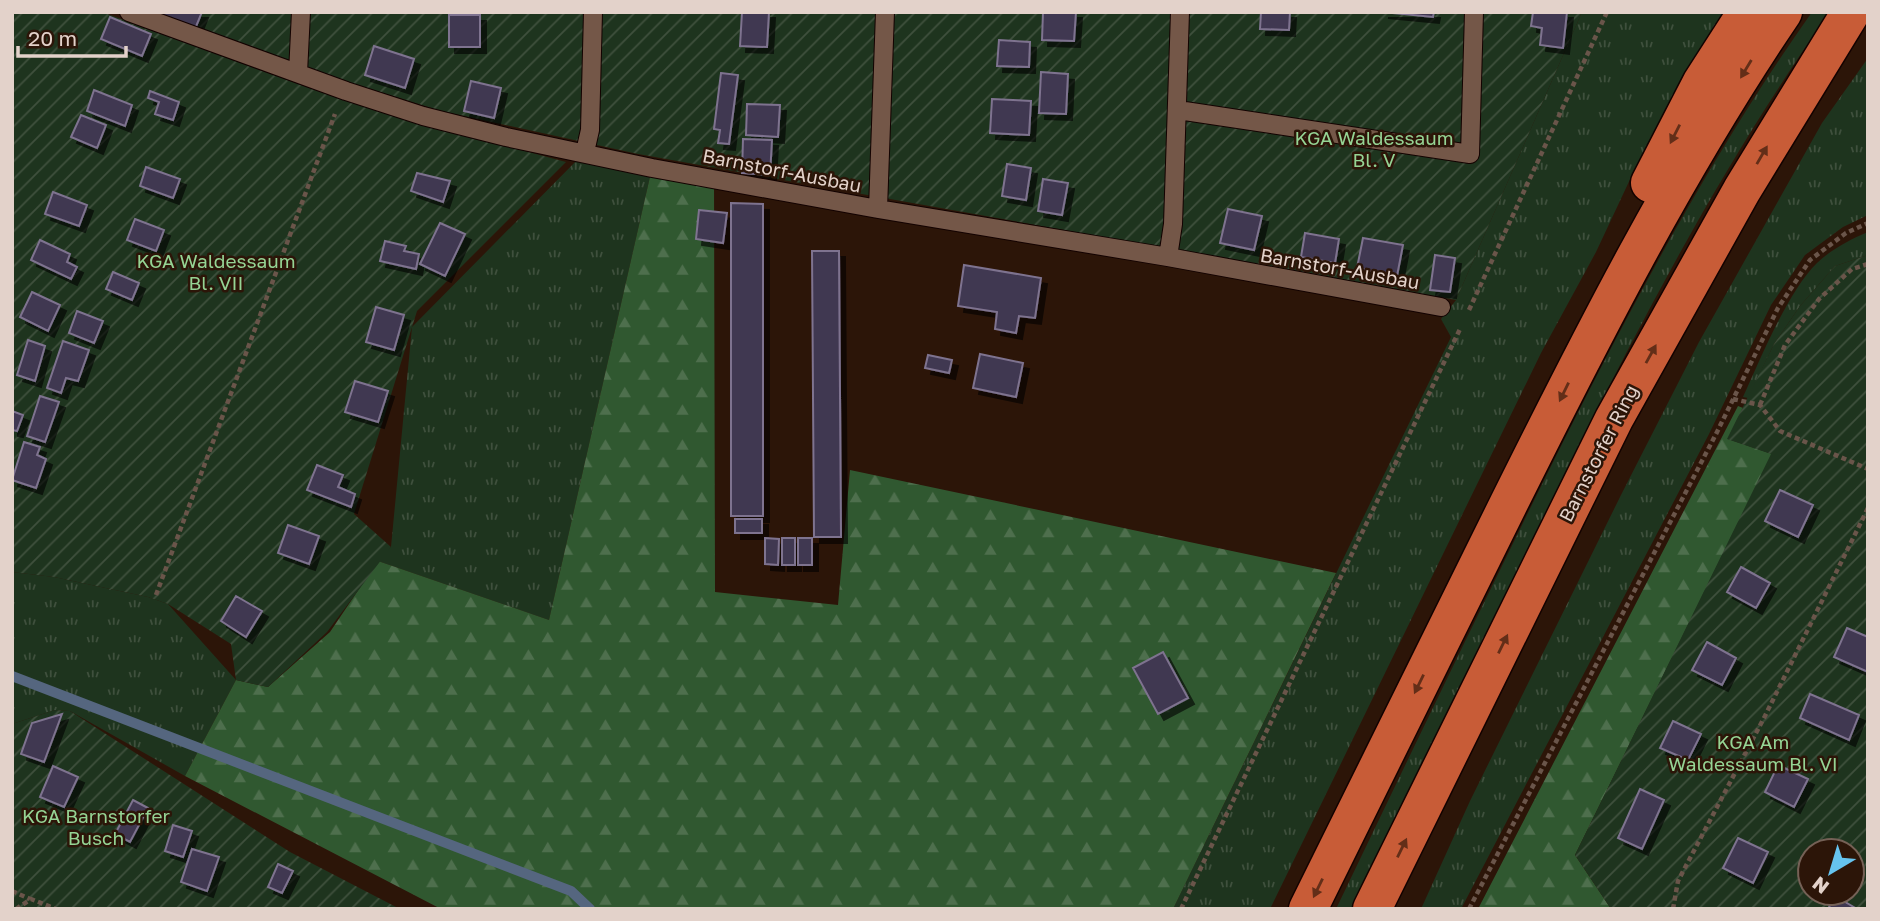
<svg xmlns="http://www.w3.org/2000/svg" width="1880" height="921" font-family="'Golos Text',sans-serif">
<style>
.grass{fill:url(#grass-tufts)}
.forest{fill:url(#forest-firs)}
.garden{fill:url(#garden-furrows);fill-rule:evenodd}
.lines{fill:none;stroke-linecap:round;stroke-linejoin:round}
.stream{stroke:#55667f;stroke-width:10}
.building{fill:#413751;stroke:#7e738f;stroke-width:2;filter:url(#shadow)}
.service-casing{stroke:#130200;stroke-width:20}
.trunk-casing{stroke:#130200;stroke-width:41}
.path{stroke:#6a554a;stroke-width:4.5;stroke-dasharray:5 3.5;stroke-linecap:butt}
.service{stroke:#745748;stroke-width:18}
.trunk{stroke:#c85c37;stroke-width:38}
.oneway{fill:#632e18}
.labels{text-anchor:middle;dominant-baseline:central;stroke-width:5;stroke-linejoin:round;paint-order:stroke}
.park-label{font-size:19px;fill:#95d494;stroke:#2c1508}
.street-label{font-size:19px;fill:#e3d2ca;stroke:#2c1508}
</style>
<defs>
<pattern id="grass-tufts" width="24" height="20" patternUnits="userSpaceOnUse" patternTransform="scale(1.75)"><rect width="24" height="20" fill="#1e341e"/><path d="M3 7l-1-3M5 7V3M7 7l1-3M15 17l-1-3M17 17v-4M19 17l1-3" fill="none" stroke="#3f503d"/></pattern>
<pattern id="forest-firs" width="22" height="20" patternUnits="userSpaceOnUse" patternTransform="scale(1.75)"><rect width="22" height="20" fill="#305830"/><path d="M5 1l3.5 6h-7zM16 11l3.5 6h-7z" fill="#4e6f4d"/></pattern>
<pattern id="garden-furrows" width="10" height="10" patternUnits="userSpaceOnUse" patternTransform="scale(1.75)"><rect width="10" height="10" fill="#1e341e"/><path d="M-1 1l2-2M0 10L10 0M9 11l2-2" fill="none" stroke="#3f503d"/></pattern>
<filter id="shadow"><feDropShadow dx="6" dy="6" stdDeviation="0" flood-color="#0009"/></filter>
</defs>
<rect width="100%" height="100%" fill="#2c1508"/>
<path class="grass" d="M 1582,12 L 1733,12 L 1688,78 L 1633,173 L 1596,252 L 1541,353 L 1270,909 L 1173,909 L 1451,337 L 1441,319 L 1456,300 Z
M 1812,12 L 1830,12 C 1732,150 1651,301 1576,452 C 1501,604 1427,756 1353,909 L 1336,909 C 1398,780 1460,651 1523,523 C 1609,348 1699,172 1812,12 Z
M 1868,58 L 1868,215 L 1843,227 L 1805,255 L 1771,305 L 1709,434 L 1461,909 L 1421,909 L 1470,801 L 1621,495 L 1699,342 L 1822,123 Z
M 585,152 L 652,168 L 549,620 L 378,561 L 391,547 L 412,327 Z
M 1868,232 L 1868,255 L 1835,266 L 1800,306 L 1774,344 L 1748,398 L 1743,397 C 1760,360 1788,291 1817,263 C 1832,249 1849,240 1868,232 Z
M 12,572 L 54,577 L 148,597 L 168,604 L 236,680 L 185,776 L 70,711 L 55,710 L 12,724 Z"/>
<path class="forest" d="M 652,168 L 714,178 L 715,592 L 838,605 L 850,470 L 1336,573 L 1173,909 L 441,909 L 185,776 L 236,680 L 268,687 L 330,632 L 378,561 L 549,620 Z
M 1738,406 L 1743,408 L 1728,439 L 1772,454 L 1575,855 L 1611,909 L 1478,909 Z"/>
<path class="garden" d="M 12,12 L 102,12 L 312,89 L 424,124 L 566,162 L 417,311 L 354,514 L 391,547 L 327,632 L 268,687 L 236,680 L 231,644 L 168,604 L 148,597 L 54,577 L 12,572 Z
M 150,12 L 1582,12 L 1456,300 L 638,154 L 441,111 L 248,51 Z
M 1868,255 L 1868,909 L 1611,909 L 1575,855 L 1771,454 L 1727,439 L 1774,344 L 1800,306 L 1835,266 ZM 1810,851 L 1852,851 L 1852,893 L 1810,893 Z
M 55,710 L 70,711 L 290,852 L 400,909 L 12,909 L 12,724 Z"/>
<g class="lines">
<path class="stream" d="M 12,676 L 571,891 L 590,909"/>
</g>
<path class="building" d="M 154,12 L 202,12 L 195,29 Z
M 742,12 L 769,12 L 767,47 L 740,46 Z
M 1043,12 L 1076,12 L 1074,41 L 1042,40 Z
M 1261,12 L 1290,12 L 1289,30 L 1260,29 Z
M 1382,12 L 1434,12 L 1433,17 Z
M 1533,12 L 1567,12 L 1563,48 L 1540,45 L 1542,28 L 1531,26 Z
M 449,15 L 480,15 L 480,47 L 449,47 Z
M 110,17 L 151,34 L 142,56 L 101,39 Z
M 999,40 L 1030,42 L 1029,67 L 997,66 Z
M 374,46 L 414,59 L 405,88 L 365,75 Z
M 1041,72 L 1068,74 L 1066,114 L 1039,113 Z
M 721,73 L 738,75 L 729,144 L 718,143 L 720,130 L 714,129 Z
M 471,81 L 501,88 L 494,118 L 464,111 Z
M 94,90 L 132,105 L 125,126 L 87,111 Z
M 150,91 L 179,102 L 173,120 L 155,114 L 159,102 L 148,98 Z
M 992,99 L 1031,101 L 1029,135 L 990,133 Z
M 747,104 L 780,105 L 778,137 L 746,135 Z
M 81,115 L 106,125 L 97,148 L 71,137 Z
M 743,139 L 772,140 L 770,175 L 742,173 Z
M 1007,164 L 1031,168 L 1026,200 L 1002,196 Z
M 146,167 L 180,179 L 173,198 L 140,186 Z
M 417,173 L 450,181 L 443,202 L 411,191 Z
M 1043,179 L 1068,183 L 1062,215 L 1038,211 Z
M 53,192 L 87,205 L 79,226 L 45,214 Z
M 731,203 L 763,204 L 763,516 L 731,516 Z
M 1228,209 L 1262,216 L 1254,250 L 1220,243 Z
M 699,210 L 727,213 L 723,243 L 696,239 Z
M 135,219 L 164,230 L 156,251 L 127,240 Z
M 440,223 L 465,234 L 445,276 L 420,264 Z
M 1305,233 L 1339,239 L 1335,263 L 1301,257 Z
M 1363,238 L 1403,245 L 1397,276 L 1357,268 Z
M 40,240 L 70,254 L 67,262 L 77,267 L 71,279 L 31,260 Z
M 385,241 L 406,246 L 404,251 L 419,254 L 416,269 L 380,261 Z
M 812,251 L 839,251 L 841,537 L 814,537 Z
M 1435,255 L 1455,258 L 1450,292 L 1430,290 Z
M 964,265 L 1041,278 L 1035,318 L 1019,316 L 1016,333 L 995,329 L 997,312 L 958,306 Z
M 113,272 L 139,283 L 132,300 L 106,289 Z
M 32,292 L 60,305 L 48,331 L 20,317 Z
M 376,307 L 404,315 L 394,350 L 366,342 Z
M 77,311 L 103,321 L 94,343 L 69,333 Z
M 28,340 L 45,346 L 35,381 L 17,375 Z
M 63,341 L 89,350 L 78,381 L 66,378 L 61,393 L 47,388 Z
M 980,354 L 1023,363 L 1016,397 L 973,388 Z
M 928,355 L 952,360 L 949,373 L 925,368 Z
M 355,381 L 388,391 L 378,422 L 345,412 Z
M 40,396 L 59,402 L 45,442 L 27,436 Z
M 12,411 L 23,415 L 17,431 L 12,430 Z
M 24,442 L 40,447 L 37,455 L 46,459 L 36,488 L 12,480 Z
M 317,465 L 343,475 L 338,487 L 355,494 L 351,507 L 307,490 Z
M 1780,490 L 1813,505 L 1798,537 L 1765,521 Z
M 735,519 L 762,519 L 762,533 L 735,533 Z
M 288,525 L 319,536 L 309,564 L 278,553 Z
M 765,538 L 779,539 L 778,565 L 765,564 Z
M 782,538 L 795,538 L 795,565 L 782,565 Z
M 798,538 L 812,538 L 812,565 L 798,565 Z
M 1741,567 L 1770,583 L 1756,608 L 1727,592 Z
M 236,596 L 262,611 L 246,637 L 221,621 Z
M 1847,628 L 1868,637 L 1868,672 L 1834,657 Z
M 1707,642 L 1736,658 L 1722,685 L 1692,670 Z
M 1163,652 L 1188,698 L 1158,714 L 1133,668 Z
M 1810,694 L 1859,715 L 1849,740 L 1800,718 Z
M 62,714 L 44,762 L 21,754 L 32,723 Z
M 1673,721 L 1701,734 L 1688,760 L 1660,748 Z
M 1778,765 L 1808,779 L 1794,807 L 1765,792 Z
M 53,766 L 78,777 L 64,807 L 40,797 Z
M 1640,789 L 1664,800 L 1642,849 L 1618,838 Z
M 133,800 L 148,808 L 130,842 L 115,834 Z
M 173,825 L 192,831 L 183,857 L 165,851 Z
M 1738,838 L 1768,852 L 1753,883 L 1723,868 Z
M 192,849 L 219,857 L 207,891 L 181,882 Z
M 278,864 L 293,871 L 282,893 L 268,887 Z
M 1835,896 L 1857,909 L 1828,909 Z"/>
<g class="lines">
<defs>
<path id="service" d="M 129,12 L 346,91 L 423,116 L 506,137 L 652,168 L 878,209 L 1168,257 L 1441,307
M 298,73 L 301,12
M 1178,110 L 1470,154 L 1474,12
M 585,152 L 590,130 L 593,12
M 878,209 L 885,12
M 1168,257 L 1173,224 L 1180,12"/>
<path id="trunk" d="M 1650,183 L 1702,82 L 1747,12
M 1308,909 C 1374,776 1440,643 1505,511 C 1590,340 1676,170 1783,12
M 1372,909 L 1614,419 L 1742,190 L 1851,12"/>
</defs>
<use href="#service" class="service-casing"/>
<use href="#trunk" class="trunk-casing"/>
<path class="path" d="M 1469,310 L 1607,12
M 1733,399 L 1760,405 L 1780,431 L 1868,469
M 1760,405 L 1785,345 L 1819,299 L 1852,269 L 1868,264
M 156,595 L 335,114
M 12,891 L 30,899
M 16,909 L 31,899 L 56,909
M 1181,909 L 1461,327
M 1469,909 L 1716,434 L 1778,308 L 1810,260 L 1846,233 L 1868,223
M 1673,909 L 1678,881 L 1765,716 L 1868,508"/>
<use href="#service" class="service"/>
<use href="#trunk" class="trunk"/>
</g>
<defs><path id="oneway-solid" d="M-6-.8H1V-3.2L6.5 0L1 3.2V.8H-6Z" transform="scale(1.75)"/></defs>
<g class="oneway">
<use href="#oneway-solid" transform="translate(1746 69) rotate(121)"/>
<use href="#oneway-solid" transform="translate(1675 134) rotate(117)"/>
<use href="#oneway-solid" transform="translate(1762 155) rotate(-60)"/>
<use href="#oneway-solid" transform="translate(1651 354) rotate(-61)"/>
<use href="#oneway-solid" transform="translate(1564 392) rotate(116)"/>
<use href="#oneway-solid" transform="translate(1503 644) rotate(-64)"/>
<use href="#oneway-solid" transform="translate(1419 684) rotate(116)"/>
<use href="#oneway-solid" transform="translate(1402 848) rotate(-64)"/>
<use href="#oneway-solid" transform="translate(1318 888) rotate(116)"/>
</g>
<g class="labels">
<g class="park-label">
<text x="1374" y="137">KGA Waldessaum<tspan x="1374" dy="22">Bl. V</tspan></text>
<text x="216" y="260">KGA Waldessaum<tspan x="216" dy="22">Bl. VII</tspan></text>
<text x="1753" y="741">KGA Am<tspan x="1753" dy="22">Waldessaum Bl. VI</tspan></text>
<text x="96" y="815">KGA Barnstorfer<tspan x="96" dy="22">Busch</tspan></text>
</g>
<g class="street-label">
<text transform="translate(782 170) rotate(11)">Barnstorf-Ausbau</text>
<text transform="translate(1340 268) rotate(10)">Barnstorf-Ausbau</text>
<text transform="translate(1598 453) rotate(-63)">Barnstorfer Ring</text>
</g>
</g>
<rect width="1880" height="921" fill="none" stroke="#e3d2ca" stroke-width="28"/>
<g transform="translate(1831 872) rotate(218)"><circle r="33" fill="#2c1508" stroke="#756156" stroke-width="2"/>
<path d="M0-5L12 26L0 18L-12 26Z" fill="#66c4ef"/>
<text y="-10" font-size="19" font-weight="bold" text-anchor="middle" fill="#e3d2ca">N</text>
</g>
<path d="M18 46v10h108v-10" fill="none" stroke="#e3d2ca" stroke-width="3.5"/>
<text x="28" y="46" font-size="21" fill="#e3d2ca" stroke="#2c1508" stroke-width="5" paint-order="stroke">20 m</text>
</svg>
